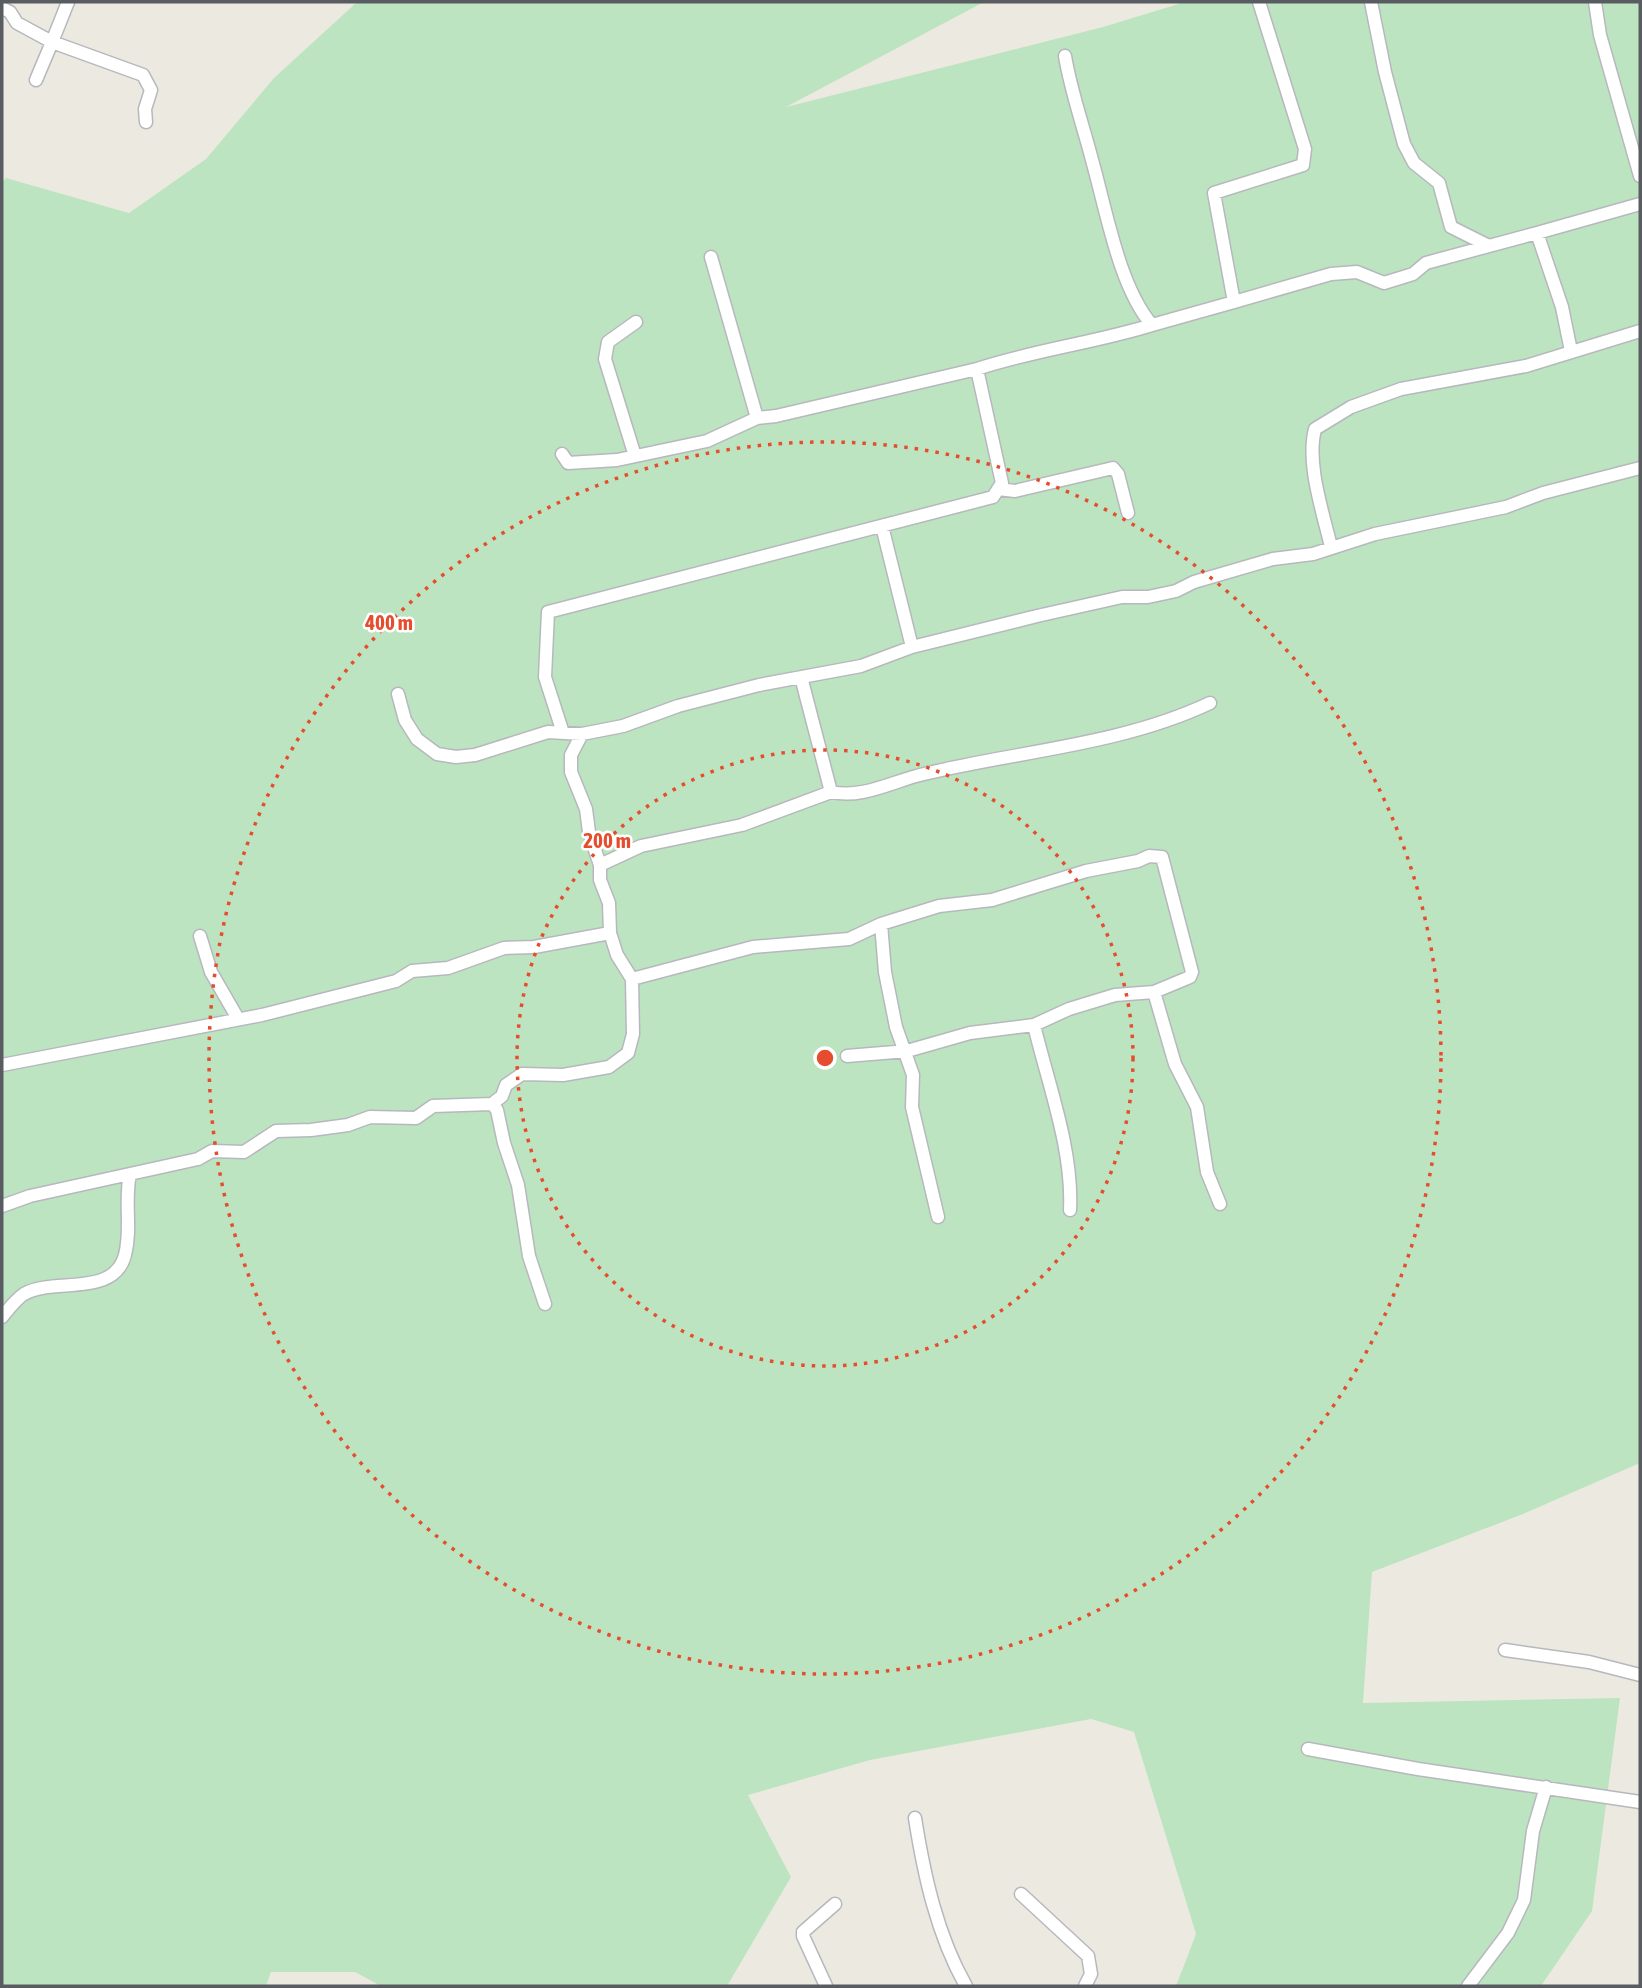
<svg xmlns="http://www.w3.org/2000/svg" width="1642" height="1988" font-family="'Asap Condensed',sans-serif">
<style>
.green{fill:#bde4c0}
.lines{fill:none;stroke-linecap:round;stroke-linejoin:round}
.street-casing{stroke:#b6b8bd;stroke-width:15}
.street{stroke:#fff;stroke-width:12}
.ring{fill:none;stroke:#e54d2e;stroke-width:3.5;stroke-dasharray:3.5 7}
.centre{fill:#e54d2e;stroke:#fff;stroke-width:3.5}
.ring-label{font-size:21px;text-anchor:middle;font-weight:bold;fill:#e54d2e;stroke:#fff;stroke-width:5;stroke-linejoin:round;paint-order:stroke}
</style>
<rect width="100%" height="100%" fill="#eceae0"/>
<path class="green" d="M 357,2 L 984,2 L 786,107 L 1103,27 L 1185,2 L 1640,2 L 1640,1463 L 1523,1514 L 1372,1572 L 1363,1703 L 1620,1698 L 1592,1911 L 1541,1986 L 1176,1986 L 1196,1934 L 1134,1732 L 1091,1719 L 870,1760 L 748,1795 L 791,1877 L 727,1986 L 381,1986 L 355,1972 L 271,1972 L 266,1986 L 2,1986 L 2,183 L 6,178 L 129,213 L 206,159 L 274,78 Z"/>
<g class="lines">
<defs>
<path id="street" d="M 68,2 L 52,42 L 143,75 L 151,90 L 145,109 L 146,122
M 1259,2 L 1305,149 L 1303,165 L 1214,193 L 1234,302 L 1331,274 L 1357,272 L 1384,283 L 1413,274 L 1426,263 L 1537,233 L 1562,307 L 1571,351
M 1371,2 L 1385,72 L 1404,144 L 1414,163 L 1439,183 L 1451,227 L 1489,246
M 1595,2 L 1600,35 L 1640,176
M 2,8 L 10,12 L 17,23 L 52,42 L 36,80
M 1065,56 C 1071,92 1083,125 1092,160 C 1106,209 1119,287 1152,325 L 1234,302
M 1537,233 L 1640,204
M 711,257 L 757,418 L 776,416 L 977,369
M 562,454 L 568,463 L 617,460 L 707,441 L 757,418
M 635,456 L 605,359 L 608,342 L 636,322
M 998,489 L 1015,491 L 1113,468 L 1118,474 L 1128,513
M 882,526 L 912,647
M 1331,547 C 1323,512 1306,464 1315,429 L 1351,407 L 1401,389 L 1526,366 L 1640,331
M 398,694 L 405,720 L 417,739 L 437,754 L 456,757 L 475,755 L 548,732 L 582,734 L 623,726 L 678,706 L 759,685 L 861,666 L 912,647 L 1037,616 L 1122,597 L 1148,597 L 1176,591 L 1194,582 L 1273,559 L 1313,554 L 1375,534 L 1506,507 L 1543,493 L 1640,468
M 563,733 L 545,677 L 548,612 L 993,497 L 1002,483 L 977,369 C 1034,350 1094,343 1152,325
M 582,734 L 571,755 L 571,772 L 586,809 L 589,832 L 600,865 L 600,880 L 609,903 L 610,933 L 617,955 L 632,979 L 753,947 L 849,939 L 881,924 L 939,906 L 992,900 L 1086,871 L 1138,861 L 1149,856 L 1162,857 L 1192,972 L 1190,977 L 1154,992 L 1115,995 L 1069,1009 L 1034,1025 L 970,1033 L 907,1051 L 847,1056
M 831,792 C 863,799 893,781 924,774 C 1019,751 1121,745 1210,703
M 600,865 L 641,846 L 742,825 L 831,792 L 801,677
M 881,924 L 885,972 L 896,1027 L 913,1075 L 912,1107 L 938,1217
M 200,936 L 211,972 L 237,1017
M 1154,992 L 1175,1064 L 1197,1107 L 1207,1172 L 1220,1204
M 1034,1025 C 1048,1084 1073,1149 1070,1210
M 2,1065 L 262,1015 L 396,981 L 412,971 L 448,968 L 504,948 L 534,947 L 610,933
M 492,1104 L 497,1110 L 504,1143 L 518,1185 L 529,1256 L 545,1304
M 2,1206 L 30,1196 L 198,1159 L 212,1151 L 244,1152 L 276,1131 L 311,1130 L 348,1125 L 370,1117 L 416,1118 L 433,1106 L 492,1104 L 502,1096 L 506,1085 L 522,1074 L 563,1075 L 609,1067 L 628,1053 L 633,1034 L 632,979
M 2,1317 C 8,1310 16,1299 24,1294 C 53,1277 114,1298 125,1255 C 132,1228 124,1201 130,1174
M 1505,1650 L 1589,1662 L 1640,1675
M 1308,1749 L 1418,1769 L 1640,1802
M 915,1818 C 924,1875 937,1935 966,1986
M 1021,1894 L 1088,1956 L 1091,1974 L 1085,1986
M 826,1986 L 803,1936 L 803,1932 L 835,1904
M 1468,1986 L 1508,1933 L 1524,1900 L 1533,1831 L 1546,1787"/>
</defs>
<use href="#street" class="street-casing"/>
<use href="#street" class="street"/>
</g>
<g class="ring">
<circle cx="825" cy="1058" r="308"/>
<circle cx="825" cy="1058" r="616"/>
</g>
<circle cx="825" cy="1058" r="10" class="centre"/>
<g class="ring-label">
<text x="389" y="630">400 m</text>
<text x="607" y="848">200 m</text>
</g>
<rect width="1642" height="1988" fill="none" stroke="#595c61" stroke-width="7"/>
</svg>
